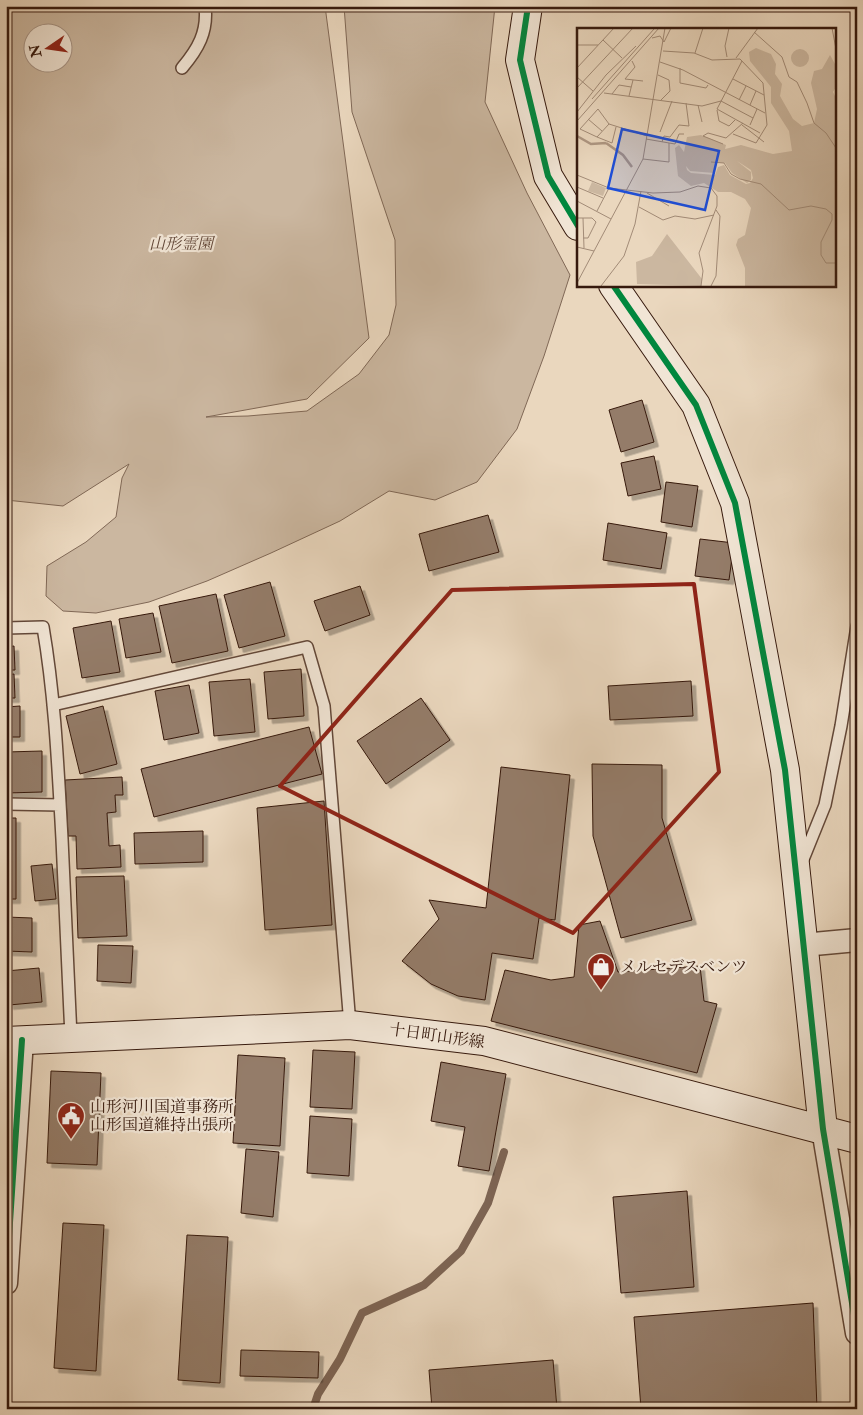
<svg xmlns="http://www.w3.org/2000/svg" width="863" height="1415" font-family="'IM FELL Double Pica','Noto Serif JP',serif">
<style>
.green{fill:#cbb7a0;stroke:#806856;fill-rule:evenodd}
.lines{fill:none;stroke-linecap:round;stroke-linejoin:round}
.stream{stroke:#7d6453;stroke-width:8}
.building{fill:#947c69;stroke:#36190d;filter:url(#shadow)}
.lane-casing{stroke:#634839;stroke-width:14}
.street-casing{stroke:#634839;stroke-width:25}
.secondary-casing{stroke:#36190d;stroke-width:30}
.lane{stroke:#f1e5d5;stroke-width:11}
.street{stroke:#f1e5d5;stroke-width:22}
.secondary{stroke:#f1e5d5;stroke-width:28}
.cycleway-casing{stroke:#f1e5d5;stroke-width:9}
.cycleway{stroke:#00873e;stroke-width:6}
.marked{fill:none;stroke:#8f2418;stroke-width:4;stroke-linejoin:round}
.labels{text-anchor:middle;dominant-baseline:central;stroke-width:4.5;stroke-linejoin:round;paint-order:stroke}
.park-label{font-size:16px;font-style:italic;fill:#634839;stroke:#f1e5d5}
.poi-label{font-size:16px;fill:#36190d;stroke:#f1e5d5;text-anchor:start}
.street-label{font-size:16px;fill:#36190d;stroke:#f1e5d5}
.inset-river{fill:none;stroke:#ad9682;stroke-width:2.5}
.inset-road{fill:none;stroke:#a28b77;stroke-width:1}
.view{fill:#1d4ed8;fill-opacity:0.15;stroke:#1d4ed8;stroke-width:2.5}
.inset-edge{fill:none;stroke:#36190d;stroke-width:2.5}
</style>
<defs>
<filter id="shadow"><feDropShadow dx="4.5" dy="4.5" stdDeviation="0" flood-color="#0004"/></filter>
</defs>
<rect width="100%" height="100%" fill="#ead7be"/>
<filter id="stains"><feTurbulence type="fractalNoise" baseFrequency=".004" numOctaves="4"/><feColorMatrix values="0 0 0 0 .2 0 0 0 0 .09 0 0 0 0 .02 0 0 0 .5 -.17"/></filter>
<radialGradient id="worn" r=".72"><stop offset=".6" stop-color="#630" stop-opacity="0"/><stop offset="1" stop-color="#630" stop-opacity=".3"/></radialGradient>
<path class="green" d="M 6,6 L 325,6 L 369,338 L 307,399 L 206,417 L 248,416 L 307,411 L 359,374 L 389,335 L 396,305 L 395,240 L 352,112 L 344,6 L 495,6 L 485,102 L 527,193 L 570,275 L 544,356 L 517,429 L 477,482 L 435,500 L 389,491 L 340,521 L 271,553 L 207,581 L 149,602 L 96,613 L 63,611 L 46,596 L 47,566 L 86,542 L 116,517 L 122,478 L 129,464 L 63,506 L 6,500 ZM 32,32 L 62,32 L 62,62 L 32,62 Z"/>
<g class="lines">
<path class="stream" d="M 313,1409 L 318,1394 L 340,1359 L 362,1313 L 424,1285 L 461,1251 L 488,1203 L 504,1152"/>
</g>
<path class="building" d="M 642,400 L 654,442 L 621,452 L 609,410 Z
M 654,456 L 661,489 L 628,496 L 621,463 Z
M 666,482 L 698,486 L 692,527 L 661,522 Z
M 488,515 L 499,552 L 429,571 L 419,534 Z
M 608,523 L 667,533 L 661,569 L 603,560 Z
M 700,539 L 734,543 L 729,580 L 695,576 Z
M 270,582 L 285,636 L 239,648 L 224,595 Z
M 360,586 L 370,615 L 325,631 L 314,601 Z
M 216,594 L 228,651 L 172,663 L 159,606 Z
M 153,613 L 161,652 L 126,658 L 119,619 Z
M 111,621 L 120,672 L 82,678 L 73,628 Z
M 14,646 L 15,670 L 6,670 L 6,647 Z
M 301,669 L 304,716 L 268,719 L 264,672 Z
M 14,674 L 15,698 L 6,698 L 6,675 Z
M 250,679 L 255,732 L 214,736 L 209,682 Z
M 691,681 L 693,716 L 610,720 L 608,686 Z
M 189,685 L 199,733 L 164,740 L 155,691 Z
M 421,698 L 450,740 L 386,784 L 357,741 Z
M 20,706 L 20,737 L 6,737 L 6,707 Z
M 103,706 L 117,764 L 80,774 L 66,716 Z
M 309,727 L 322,774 L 154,817 L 141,769 Z
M 42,751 L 42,792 L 6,793 L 6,752 Z
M 592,764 L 662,765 L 662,818 L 692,920 L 621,938 L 593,836 Z
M 501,767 L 570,775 L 555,920 L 539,918 L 533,959 L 492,953 L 485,1000 L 458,996 L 431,984 L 402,961 L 439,919 L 429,900 L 486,908 Z
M 122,777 L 123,795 L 115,795 L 116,812 L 107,813 L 109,846 L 120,845 L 121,867 L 77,869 L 76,836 L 68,836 L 65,780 Z
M 324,801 L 332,925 L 265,930 L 257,808 Z
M 6,818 L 16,818 L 16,899 L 6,899 Z
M 203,831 L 203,862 L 135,864 L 134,833 Z
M 52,864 L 56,899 L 35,901 L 31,866 Z
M 124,876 L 127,936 L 78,938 L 76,877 Z
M 6,917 L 32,918 L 32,952 L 6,951 Z
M 600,921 L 618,972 L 700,966 L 704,1001 L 717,1004 L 697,1073 L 491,1021 L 505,970 L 551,980 L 574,977 L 579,925 Z
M 98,945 L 133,946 L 131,983 L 97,981 Z
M 39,968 L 42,1002 L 9,1005 L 6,971 Z
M 313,1050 L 355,1052 L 352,1109 L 310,1107 Z
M 238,1055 L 285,1058 L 280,1146 L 233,1143 Z
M 441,1062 L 506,1074 L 489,1171 L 458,1166 L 465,1127 L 431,1121 Z
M 51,1071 L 101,1073 L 97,1165 L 47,1163 Z
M 310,1116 L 352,1119 L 349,1176 L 307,1173 Z
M 246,1149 L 279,1152 L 273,1217 L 241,1213 Z
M 687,1191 L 694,1287 L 621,1293 L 613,1197 Z
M 857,1194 L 857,1233 L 849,1231 Z
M 63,1223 L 104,1225 L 96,1371 L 54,1368 Z
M 187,1235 L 228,1237 L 220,1383 L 178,1380 Z
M 813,1303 L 817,1409 L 641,1409 L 634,1317 Z
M 241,1350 L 319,1352 L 318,1378 L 240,1376 Z
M 553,1360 L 557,1409 L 432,1409 L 429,1370 Z
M 9,1404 L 57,1406 L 57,1409 L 9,1409 Z
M 130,1405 L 167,1406 L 167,1409 L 130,1409 Z
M 239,1405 L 288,1405 L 288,1409 L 239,1409 Z
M 70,1407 L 106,1408 L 106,1409 L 70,1409 Z"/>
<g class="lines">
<defs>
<path id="lane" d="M 182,68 C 198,49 208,32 205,6
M 6,628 L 43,627 C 55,697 58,768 62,839 C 65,905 68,971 71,1037
M 53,705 L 307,647 L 324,706 L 350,1025
M 6,804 L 60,805
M 802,862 L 825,805 L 841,726 L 857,626"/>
<path id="street" d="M 803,945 L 857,940
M 823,1129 L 857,1333
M 6,1283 L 22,1040"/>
<path id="secondary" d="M 528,6 L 520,60 L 548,176 L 578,226
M 613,285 L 696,405 L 735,503 L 785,770 L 823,1129
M 6,1041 L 350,1025 L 484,1041 L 857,1139"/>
</defs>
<use href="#lane" class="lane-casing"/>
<use href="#street" class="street-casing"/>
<use href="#secondary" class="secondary-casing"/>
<use href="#lane" class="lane"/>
<use href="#street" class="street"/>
<use href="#secondary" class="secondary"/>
<defs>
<path id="cycleway" d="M 528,6 L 520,60 L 548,176 L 578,226
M 613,285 L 696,405 L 735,503 L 785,770 L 823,1129 L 857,1333
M 6,1283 L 22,1040"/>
</defs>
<use href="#cycleway" class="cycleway-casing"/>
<use href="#cycleway" class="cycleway"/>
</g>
<path class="marked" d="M 694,584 L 719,772 L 573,933 L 280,786 L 452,590 Z"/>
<defs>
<symbol id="shop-pin" viewBox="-11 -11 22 30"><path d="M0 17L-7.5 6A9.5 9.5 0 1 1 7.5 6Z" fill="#8f2418" stroke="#f1e5d5"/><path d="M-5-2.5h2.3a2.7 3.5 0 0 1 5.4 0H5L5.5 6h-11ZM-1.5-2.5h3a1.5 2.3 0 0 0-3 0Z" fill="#fff"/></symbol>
<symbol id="civic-pin" viewBox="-11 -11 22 30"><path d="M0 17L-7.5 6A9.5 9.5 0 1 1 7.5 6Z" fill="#8f2418" stroke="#f1e5d5"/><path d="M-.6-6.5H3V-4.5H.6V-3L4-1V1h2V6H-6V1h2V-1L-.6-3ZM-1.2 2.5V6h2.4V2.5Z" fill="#fff"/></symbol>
</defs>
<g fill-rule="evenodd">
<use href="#shop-pin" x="585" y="951" width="32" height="43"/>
<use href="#civic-pin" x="55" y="1100" width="32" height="43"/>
</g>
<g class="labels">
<g class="park-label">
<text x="181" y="244">山形霊園</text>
</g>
<g class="poi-label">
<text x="620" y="967">メルセデスベンツ</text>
<text x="90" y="1107">山形河川国道事務所<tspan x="90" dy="18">山形国道維持出張所</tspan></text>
</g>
<g class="street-label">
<text transform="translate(437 1036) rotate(8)">十日町山形線</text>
</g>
</g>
<g transform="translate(577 28)">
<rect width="259" height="259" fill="#ead7be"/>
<path d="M 179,20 L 194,26 L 199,36 L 198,46 L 205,56 L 203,68 L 216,91 L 225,98 L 237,95 L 240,81 L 234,55 L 237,43 L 245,41 L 253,27 L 258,36 L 259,59 L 256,64 L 259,70 L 259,258 L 168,258 L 168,240 L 159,217 L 161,211 L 168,207 L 174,180 L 168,171 L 154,164 L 141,164 L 127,155 L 114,158 L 101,148 L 98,120 L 102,117 L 107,124 L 110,109 L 124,107 L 149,117 L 148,121 L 164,117 L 196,126 L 215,123 L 212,103 L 194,75 L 194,59 L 173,33 L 172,24 ZM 160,133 L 174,142 L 176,150 L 173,155 L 169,156 L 153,147 L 147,137 L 141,139 L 138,147 L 114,145 L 110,142 L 109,138 L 113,143 L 137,145 L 140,135 L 148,135 L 155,145 L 170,155 L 174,152 L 174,144 ZM214 30a9 9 0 1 1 18 0a9 9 0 1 1-18 0ZM 15,154 L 29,160 L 26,168 L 11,163 ZM 90,206 L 125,251 L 124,258 L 60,256 L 59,234 L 75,228 Z" fill="#cbb7a0" fill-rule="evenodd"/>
<path class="inset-river" d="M 0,108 L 14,116 L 29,115M 29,115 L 46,127 L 55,139"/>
<path class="inset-road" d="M 255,0 L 259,21M 177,4 L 205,29 L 212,49 L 220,54 L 230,75 L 237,95 L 249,105 L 259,120M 75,10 L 83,8 L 87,14 L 94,0M 26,12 L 45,30M 0,17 L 21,17M 86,23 L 117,25 L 135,32 L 163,31 L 186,55 L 190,97 L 179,115 L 156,106M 118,25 L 126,0M 150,29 L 148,18 L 152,0M 159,30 L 181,0M 55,33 L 58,39 L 48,51 L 66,53M 165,33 L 140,81 L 183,105M 83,34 L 106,42 L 188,85M 0,40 L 37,0M 103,40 L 103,55 L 129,60 L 131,57M 81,47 L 92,52 L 93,63 L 84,72M 0,49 L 16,63M 156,51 L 187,67M 0,60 L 56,0M 27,65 L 125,78 L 144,73 L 176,90M 35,66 L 42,57 L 54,59M 52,68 L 56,52M 15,71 L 77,1M 162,72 L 169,58M 121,77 L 125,94M 173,77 L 179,63M 140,82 L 142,93 L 152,98 L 158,92M 0,84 L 29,47 L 59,18M 11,91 L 25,103M 0,93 L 82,0M 32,96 L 21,81 L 3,101 L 20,109 L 32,96 L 70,108M 165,97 L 187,114M 173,97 L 180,81M 83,104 L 95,73M 20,109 L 35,115 L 39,99M 69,111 L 98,116 L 102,106 L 107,106M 85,114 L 87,108 L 93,109 L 102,97 L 112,98 L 109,75M 146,116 L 126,108 L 131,105 L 149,110 L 166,95M 66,131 L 92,134 L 92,115M 134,134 L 147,135 L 154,146 L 163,151 L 184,156 L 212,182 L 234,178 L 249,181 L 255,186 L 255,192 L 244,214 L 244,227 L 249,235 L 259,235M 0,147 L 32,160 L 76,165 L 103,164 L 121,158 L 134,160 L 140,168 L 140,178 L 122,225 L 126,243 L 124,258M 0,159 L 26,170M 70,165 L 92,178M 0,173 L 34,191M 62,179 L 86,192 L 98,188 L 118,191 L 137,187M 20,183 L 32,160M 0,190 L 15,190 L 19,194 L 11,210 L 6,210M 6,190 L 7,220M 0,219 L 17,223M 0,255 L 66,131 L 88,0M 24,258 L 47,228 L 58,196 L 64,163M 134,258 L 139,248 L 143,188 L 139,182"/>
<path class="view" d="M 45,101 L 142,123 L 128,182 L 31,160 Z"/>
<rect width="259" height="259" class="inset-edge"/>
</g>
<rect width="863" height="1415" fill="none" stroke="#ead7be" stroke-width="25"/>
<rect x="8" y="8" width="848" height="1400" fill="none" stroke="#36190d" stroke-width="2.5"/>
<rect x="12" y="12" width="838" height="1390" fill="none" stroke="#36190d"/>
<g transform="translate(48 48) rotate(257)"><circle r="24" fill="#f1e5d5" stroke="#a69385"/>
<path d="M0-4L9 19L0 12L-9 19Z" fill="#8f2418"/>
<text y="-8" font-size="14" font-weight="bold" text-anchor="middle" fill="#36190d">N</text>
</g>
<rect width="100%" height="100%" filter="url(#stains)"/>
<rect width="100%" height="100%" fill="url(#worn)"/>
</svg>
